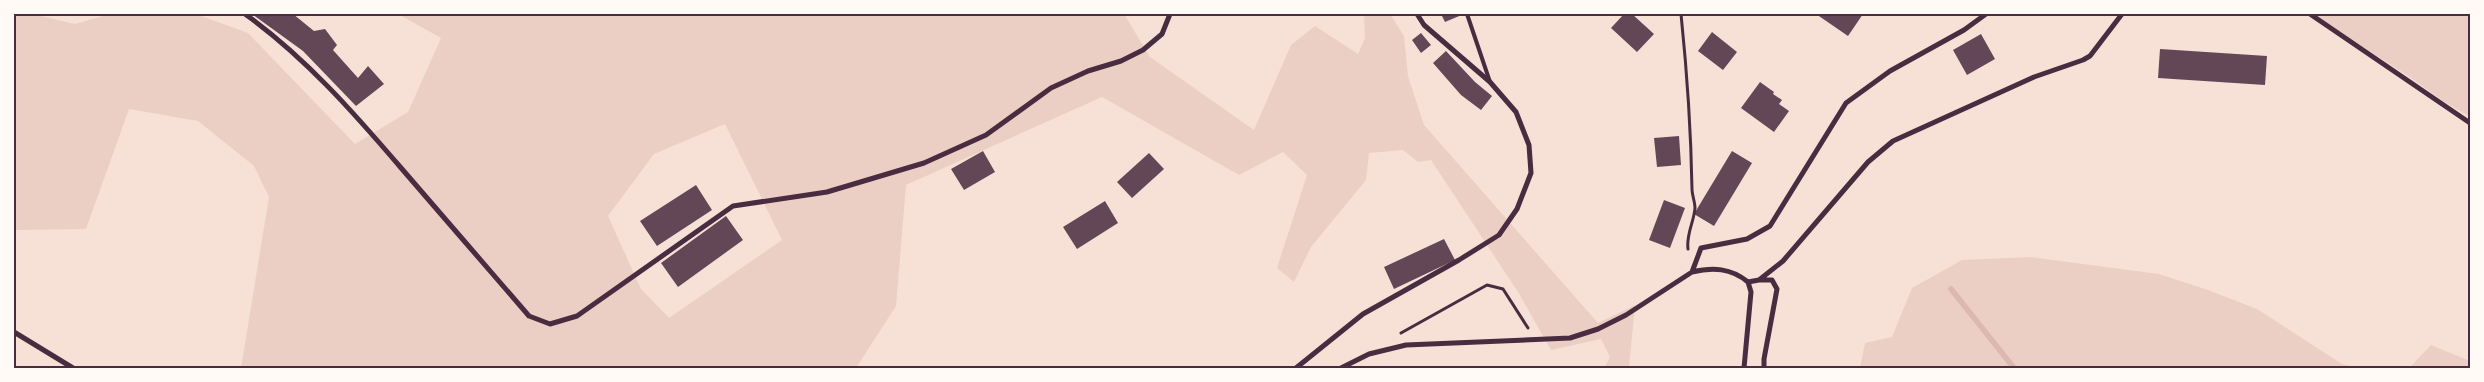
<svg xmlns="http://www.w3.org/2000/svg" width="2484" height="382" font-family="Montserrat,sans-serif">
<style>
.green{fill:#ebcfc5;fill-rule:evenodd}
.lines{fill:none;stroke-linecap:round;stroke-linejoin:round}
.stream{stroke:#dcb8b0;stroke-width:5.5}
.building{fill:#644757}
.path{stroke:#4a2c40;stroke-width:3}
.service{stroke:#4a2c40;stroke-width:4}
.minor{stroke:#4a2c40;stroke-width:5}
.neatline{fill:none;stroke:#4a2c40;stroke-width:2}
</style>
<rect width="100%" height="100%" fill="#f7e1d7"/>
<path class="green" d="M 14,14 L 32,14 L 75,24 L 110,14 L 196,14 L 248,33 L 355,144 L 408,112 L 441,38 L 398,14 L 1124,14 L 1150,57 L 1254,130 L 1291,45 L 1315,26 L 1358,54 L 1365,38 L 1364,14 L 1390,14 L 1404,36 L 1408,76 L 1424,125 L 1598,323 L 1635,305 L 1629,368 L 1604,368 L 1610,357 L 1601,339 L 1551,350 L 1518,292 L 1431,160 L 1418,162 L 1403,150 L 1369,153 L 1366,180 L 1311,247 L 1294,282 L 1277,268 L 1307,175 L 1283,152 L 1239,175 L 1102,97 L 906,185 L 896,306 L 856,368 L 241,368 L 269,197 L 254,166 L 198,121 L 129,109 L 86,229 L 14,230 ZM 725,124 L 782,240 L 669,318 L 641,289 L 608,216 L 654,154 Z
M 2313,14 L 2470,14 L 2470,117 L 2443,101 L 2414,80 Z
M 2031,257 L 2159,274 L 2208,290 L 2257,309 L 2342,364 L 2357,368 L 1860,368 L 1865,343 L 1892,337 L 1912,288 L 1962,260 Z
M 2431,345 L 2470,361 L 2470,368 L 2409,368 Z"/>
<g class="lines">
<path class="stream" d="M 1951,289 L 2014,368"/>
</g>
<path class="building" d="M 252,14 L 293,14 L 314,31 L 325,29 L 337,45 L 333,50 L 358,78 L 368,66 L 384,84 L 356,106 L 303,51 Z
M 1441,14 L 1464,14 L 1445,22 Z
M 1624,14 L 1632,14 L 1654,34 L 1637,52 L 1611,28 Z
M 1816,14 L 1863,14 L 1848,36 Z
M 1712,32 L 1737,52 L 1723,70 L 1698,51 Z
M 1421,33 L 1431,45 L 1421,53 L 1412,40 Z
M 1981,34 L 1995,59 L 1967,75 L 1953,50 Z
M 2160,49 L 2267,56 L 2265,85 L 2158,78 Z
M 1446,51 L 1475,82 L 1492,96 L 1481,110 L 1461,95 L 1433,63 Z
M 1760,82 L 1774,92 L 1773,94 L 1782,100 L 1779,104 L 1789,111 L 1774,132 L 1741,108 Z
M 1679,136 L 1681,165 L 1657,167 L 1654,138 Z
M 983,151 L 995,172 L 964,190 L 951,169 Z
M 1732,151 L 1752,163 L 1714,226 L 1694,214 Z
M 1149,153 L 1164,169 L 1132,198 L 1117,182 Z
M 696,185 L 712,210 L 657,246 L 640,221 Z
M 1664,200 L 1685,208 L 1670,248 L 1649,240 Z
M 1105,201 L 1118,223 L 1077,249 L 1063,227 Z
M 726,216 L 743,240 L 678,287 L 661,263 Z
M 1444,239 L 1455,260 L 1394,289 L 1384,267 Z"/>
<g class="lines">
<path class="path" d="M 1681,14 C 1687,72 1691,130 1692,189 C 1692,195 1695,202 1695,208 C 1694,222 1686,234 1688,249
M 1401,333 L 1487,285 L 1503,289 L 1528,328"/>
<path class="service" d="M 1467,14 L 1490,82"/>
<path class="minor" d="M 245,14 C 305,57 354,113 402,169 C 444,218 487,267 529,316 L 550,324 L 577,316 L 733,206 L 827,192 L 924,163 L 986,135 L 1051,88 L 1088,71 L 1121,61 L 1143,50 L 1162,34 L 1170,14
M 2310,14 L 2470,123
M 1692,272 L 1701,248 L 1747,239 L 1770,226 L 1846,103 L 1890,71 L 1964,30 L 1986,14
M 1759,280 L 1772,280 L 1777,289 L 1764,359 L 1764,368
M 1748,282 L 1759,280 L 1783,261 L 1868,162 L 1893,141 L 2034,77 L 2083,60 L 2090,56 L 2122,14
M 14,332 L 73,368
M 1296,368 L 1363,314 L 1459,260 L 1499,235 L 1517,209 L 1531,173 L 1529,145 L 1516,112 L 1490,82 L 1424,25 L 1417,14
M 1341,368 L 1369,354 L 1406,345 L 1570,338 L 1598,329 L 1626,315 L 1692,272 C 1713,267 1731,268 1748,282
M 1744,368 L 1751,292 L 1748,282"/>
</g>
<rect width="2484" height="382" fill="none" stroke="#fffaf5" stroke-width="30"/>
<rect x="15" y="15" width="2454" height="352" class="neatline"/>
</svg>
